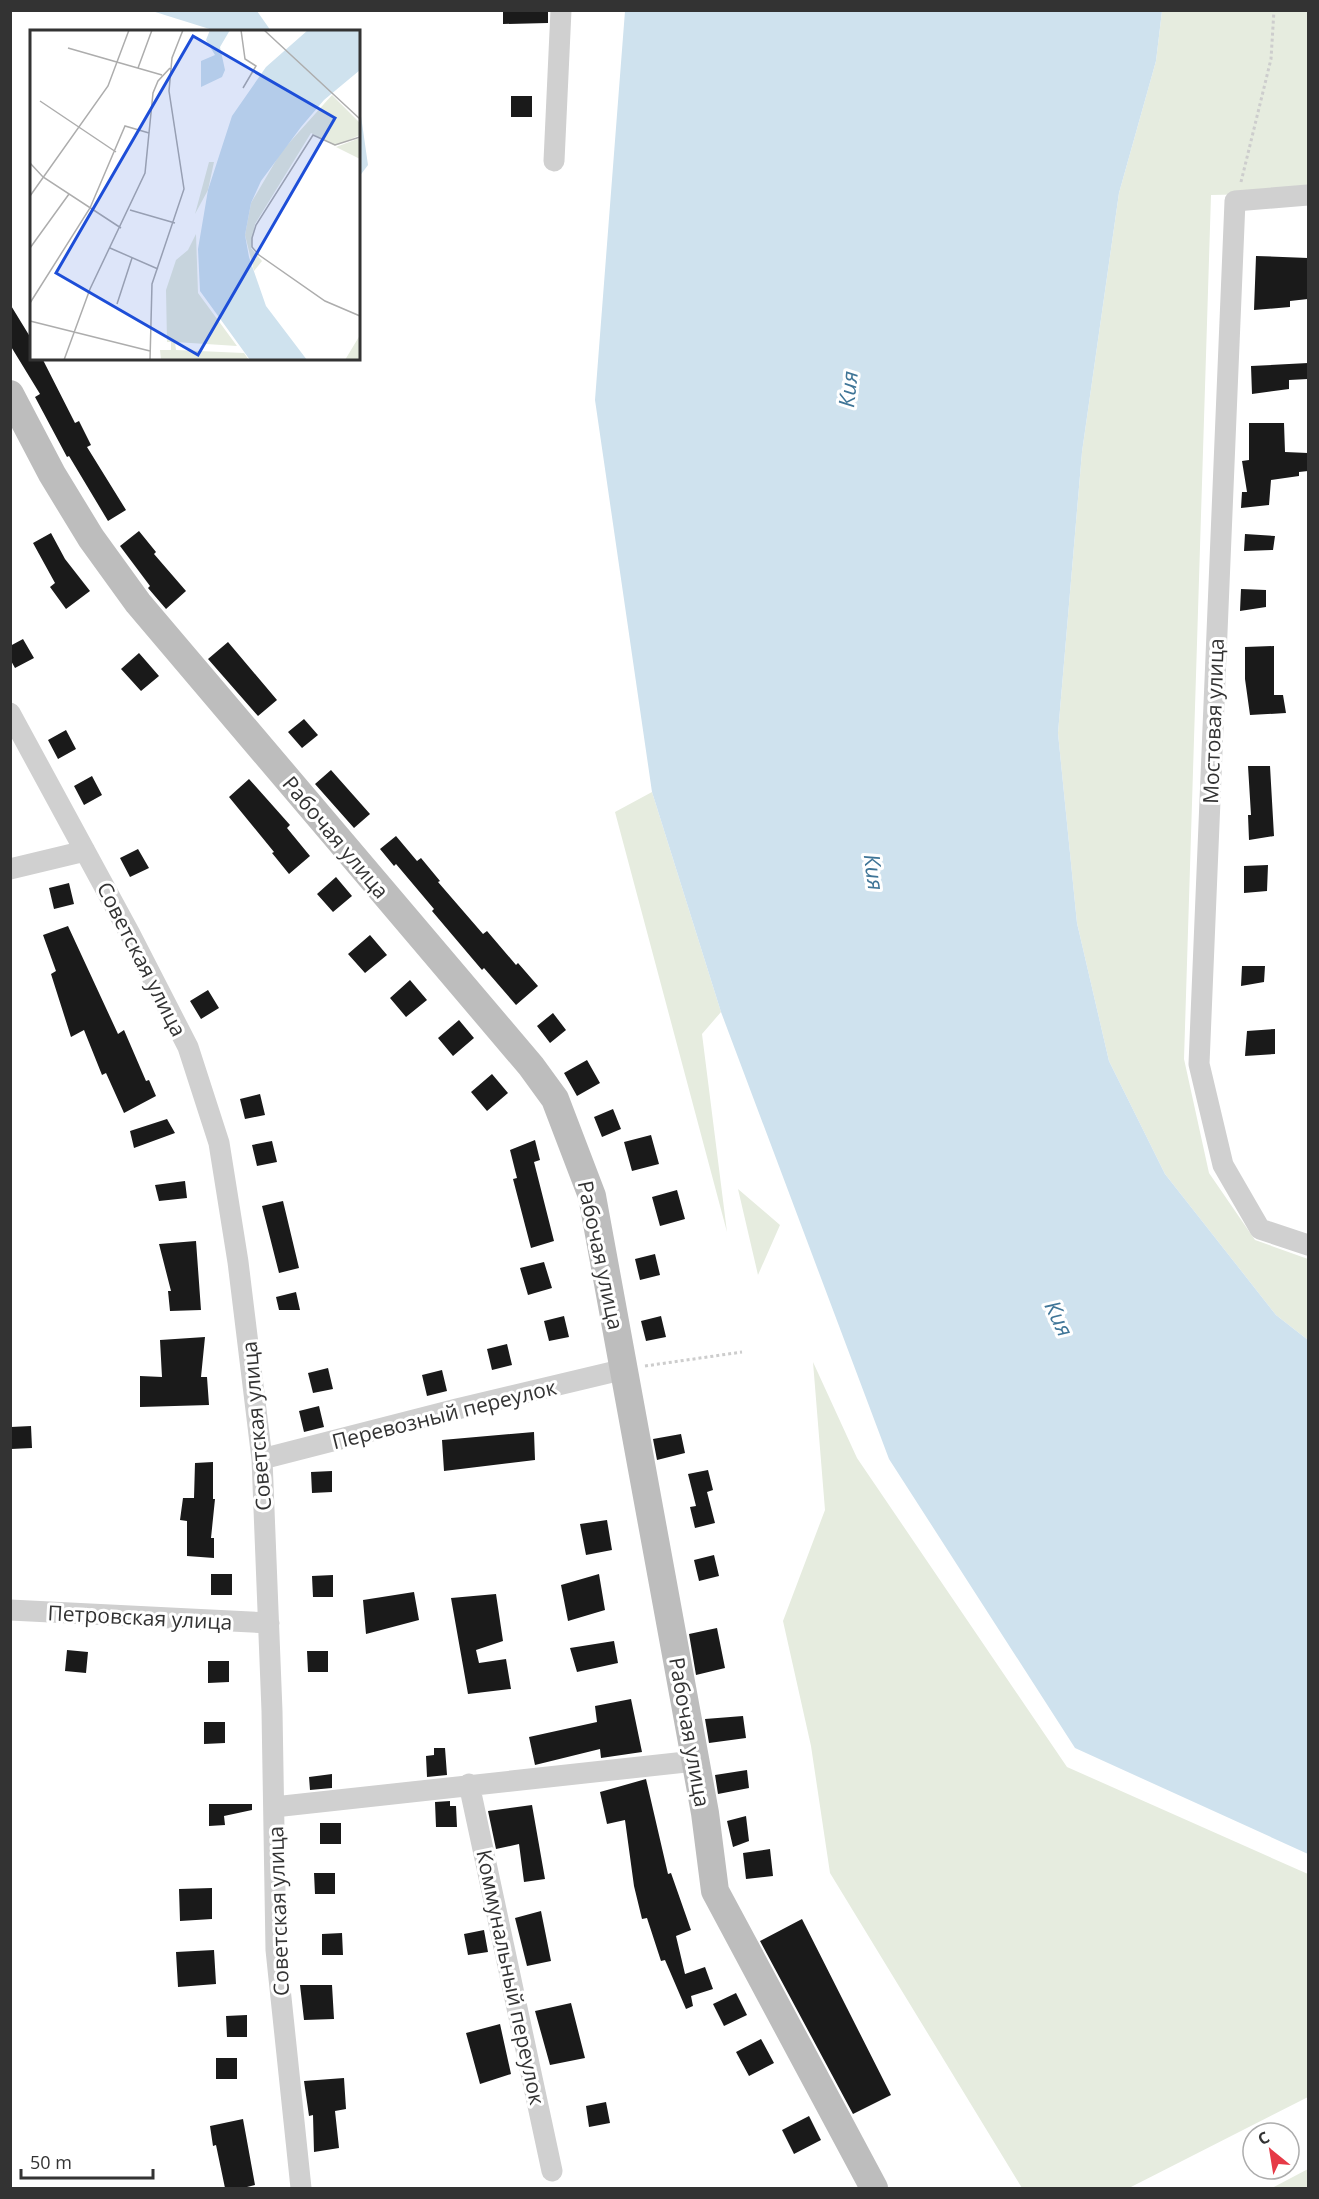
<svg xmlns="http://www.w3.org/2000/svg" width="1319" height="2199" font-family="'Open Sans',sans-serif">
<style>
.green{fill:#e6ecdf}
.water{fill:#cfe2ee}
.building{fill:#1a1a1a}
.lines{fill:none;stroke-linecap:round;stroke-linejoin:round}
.path{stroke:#cdcdcd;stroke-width:3;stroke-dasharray:3 3;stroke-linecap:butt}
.minor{stroke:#d0d0d0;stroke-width:21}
.secondary{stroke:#bdbdbd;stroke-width:28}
.labels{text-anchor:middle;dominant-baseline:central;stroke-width:6;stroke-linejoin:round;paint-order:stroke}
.street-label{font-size:21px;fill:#333;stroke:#fff}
.water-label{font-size:22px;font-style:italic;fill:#3f7597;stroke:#fff}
.inset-road{fill:none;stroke:#adadad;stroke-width:1.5}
.view{fill:#1d4ed8;fill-opacity:0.15;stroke:#1d4ed8;stroke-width:3}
.inset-edge{fill:none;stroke:#333;stroke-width:3}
</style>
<rect width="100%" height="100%" fill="#fff"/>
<path class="green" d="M 1162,11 L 1308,11 L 1308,193 L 1211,195 L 1184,1059 L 1209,1173 L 1255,1240 L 1308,1259 L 1308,1340 L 1276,1315 L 1165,1174 L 1109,1061 L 1077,923 L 1058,733 L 1082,452 L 1119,193 L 1156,61 Z
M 652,792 L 721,1012 L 702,1034 L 727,1232 L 615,812 Z
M 738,1189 L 780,1225 L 758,1275 Z
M 813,1362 L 857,1458 L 1067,1767 L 1308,1874 L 1308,2097 L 1129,2188 L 1022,2188 L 830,1873 L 811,1746 L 783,1621 L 825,1510 Z
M 1308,2169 L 1308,2188 L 1272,2188 Z"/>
<path class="water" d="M 152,11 L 257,11 L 271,31 L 216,31 Z
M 625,11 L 1162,11 L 1156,61 L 1119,193 L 1082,452 L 1058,733 L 1077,923 L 1109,1061 L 1165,1174 L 1276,1315 L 1308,1340 L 1308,1854 L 1075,1748 L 889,1459 L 721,1012 L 652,792 L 595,400 Z
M 359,102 L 368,165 L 359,177 Z"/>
<path class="building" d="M 503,10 L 548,10 L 548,23 L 503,24 Z
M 511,96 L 532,96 L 532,117 L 511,117 Z
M 1256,256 L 1308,258 L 1308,299 L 1290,301 L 1290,307 L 1254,310 Z
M 10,304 L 32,340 L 32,358 L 42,358 L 75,423 L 79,421 L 91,445 L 87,447 L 126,510 L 108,521 L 69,456 L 67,457 L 35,397 L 40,394 L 10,345 Z
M 1308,363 L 1308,379 L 1289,380 L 1289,389 L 1252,394 L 1251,366 Z
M 1249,423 L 1284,423 L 1285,452 L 1308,453 L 1308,471 L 1299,472 L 1299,476 L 1271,480 L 1269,505 L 1241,508 L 1242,492 L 1247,492 L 1242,461 L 1249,460 Z
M 139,531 L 156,552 L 154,554 L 186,591 L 166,609 L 148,588 L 150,586 L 120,546 Z
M 51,533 L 65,559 L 90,591 L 66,609 L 50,587 L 55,583 L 33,543 Z
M 1245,534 L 1275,536 L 1273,550 L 1244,551 Z
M 1241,589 L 1266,590 L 1266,607 L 1240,611 Z
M 23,639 L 34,658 L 15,668 L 10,659 L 10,646 Z
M 228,642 L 277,700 L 258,716 L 208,659 Z
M 1274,646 L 1274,695 L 1283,695 L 1286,713 L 1250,715 L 1245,679 L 1245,647 Z
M 139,653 L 159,676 L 141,691 L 121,669 Z
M 304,719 L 318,735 L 302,748 L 288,732 Z
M 66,730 L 76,749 L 58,759 L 48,740 Z
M 1248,766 L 1270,766 L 1274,836 L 1249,840 L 1248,815 L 1251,815 Z
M 331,770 L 370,814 L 354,828 L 315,784 Z
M 92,776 L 102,795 L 84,805 L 74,786 Z
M 249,779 L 290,825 L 287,828 L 310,856 L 289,874 L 272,853 L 274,852 L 229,797 Z
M 396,836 L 417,861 L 421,858 L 440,881 L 438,882 L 483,934 L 487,931 L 516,965 L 518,963 L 538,986 L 516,1005 L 484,968 L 482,970 L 432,911 L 434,909 L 396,864 L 394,866 L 380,849 Z
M 138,849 L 149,868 L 130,877 L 120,858 Z
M 1268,865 L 1267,891 L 1244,893 L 1244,866 Z
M 336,877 L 352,896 L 333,912 L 317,894 Z
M 69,883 L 74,904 L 54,909 L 49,888 Z
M 68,926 L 118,1034 L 124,1030 L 146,1081 L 149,1080 L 156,1096 L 124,1113 L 106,1073 L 102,1075 L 84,1030 L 71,1037 L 51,974 L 56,971 L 43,935 Z
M 370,935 L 387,955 L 365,973 L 348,954 Z
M 1242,966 L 1265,966 L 1264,982 L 1241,986 Z
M 410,980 L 427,1000 L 406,1017 L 390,998 Z
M 208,990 L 219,1008 L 201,1019 L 190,1001 Z
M 553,1013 L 566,1030 L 550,1043 L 537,1026 Z
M 459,1020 L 474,1038 L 453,1056 L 438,1038 Z
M 1275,1029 L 1275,1054 L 1245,1056 L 1247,1031 Z
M 587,1060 L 600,1083 L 577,1096 L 564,1073 Z
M 492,1074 L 508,1093 L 487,1111 L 471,1092 Z
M 260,1094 L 265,1115 L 245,1119 L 240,1099 Z
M 613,1109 L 621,1129 L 602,1137 L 594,1117 Z
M 167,1119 L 175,1133 L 134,1148 L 130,1131 Z
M 651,1135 L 659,1164 L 632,1171 L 624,1142 Z
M 535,1140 L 540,1160 L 534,1162 L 554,1241 L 531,1248 L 513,1179 L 517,1178 L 510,1150 Z
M 272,1141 L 277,1162 L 257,1166 L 252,1145 Z
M 185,1181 L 187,1198 L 159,1201 L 155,1185 Z
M 677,1190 L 685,1219 L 660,1226 L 652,1197 Z
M 283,1201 L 299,1268 L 279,1273 L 262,1206 Z
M 196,1241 L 201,1310 L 170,1311 L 168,1291 L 171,1291 L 159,1244 Z
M 655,1254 L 660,1275 L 640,1280 L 635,1259 Z
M 544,1262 L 552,1288 L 528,1295 L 520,1268 Z
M 296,1292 L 300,1310 L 279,1310 L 276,1297 Z
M 564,1316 L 569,1337 L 549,1341 L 544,1321 Z
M 661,1316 L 666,1337 L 646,1341 L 641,1321 Z
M 205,1337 L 201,1377 L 207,1377 L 209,1405 L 140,1407 L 140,1376 L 162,1377 L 160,1340 Z
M 507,1344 L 512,1365 L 492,1370 L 487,1349 Z
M 328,1368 L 333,1389 L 313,1393 L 308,1373 Z
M 442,1370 L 447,1391 L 427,1396 L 422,1375 Z
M 319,1406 L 324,1427 L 304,1432 L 299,1411 Z
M 31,1426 L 32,1448 L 11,1449 L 11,1427 Z
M 534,1432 L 535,1460 L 444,1471 L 442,1440 Z
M 681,1434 L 685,1453 L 657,1460 L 653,1439 Z
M 213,1462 L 213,1499 L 215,1499 L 211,1538 L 214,1538 L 214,1558 L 187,1556 L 187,1521 L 180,1520 L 183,1498 L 194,1498 L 195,1463 Z
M 708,1470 L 713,1490 L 707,1492 L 715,1523 L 695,1528 L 690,1507 L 696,1506 L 688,1474 Z
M 332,1471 L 332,1492 L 312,1493 L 311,1472 Z
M 607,1520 L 612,1550 L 586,1555 L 580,1524 Z
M 714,1555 L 719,1576 L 699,1581 L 694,1560 Z
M 211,1574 L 232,1574 L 232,1595 L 211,1595 Z
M 599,1574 L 605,1610 L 568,1621 L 561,1585 Z
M 333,1575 L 333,1597 L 313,1597 L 312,1576 Z
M 414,1592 L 419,1620 L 366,1634 L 363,1600 Z
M 496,1594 L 503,1641 L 476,1650 L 479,1663 L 506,1659 L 511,1689 L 468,1694 L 451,1598 Z
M 717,1628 L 725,1668 L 696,1675 L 689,1634 Z
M 614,1641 L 618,1663 L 577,1672 L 570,1648 Z
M 67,1650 L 88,1652 L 86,1673 L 65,1671 Z
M 307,1651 L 328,1651 L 328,1672 L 308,1672 Z
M 208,1661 L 229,1661 L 229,1682 L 208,1683 Z
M 631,1699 L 642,1752 L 601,1758 L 600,1749 L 535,1765 L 529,1737 L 597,1722 L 595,1706 Z
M 743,1716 L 746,1738 L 709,1743 L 705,1719 Z
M 204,1722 L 225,1722 L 225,1743 L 204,1744 Z
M 434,1748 L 445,1748 L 447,1775 L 427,1777 L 426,1756 L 434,1755 Z
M 747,1770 L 749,1788 L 718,1794 L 715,1775 Z
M 332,1774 L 332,1788 L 310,1790 L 309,1777 Z
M 646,1779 L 668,1874 L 671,1873 L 691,1930 L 676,1936 L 685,1974 L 705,1967 L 713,1989 L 691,1996 L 693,2006 L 686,2009 L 665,1960 L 661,1961 L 647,1918 L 642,1919 L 634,1886 L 625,1820 L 607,1824 L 600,1792 Z
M 450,1801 L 450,1806 L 456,1806 L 457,1827 L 436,1827 L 435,1802 Z
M 209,1804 L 252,1804 L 252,1810 L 224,1816 L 225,1825 L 209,1826 Z
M 532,1805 L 545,1879 L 524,1882 L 519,1844 L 496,1849 L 488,1811 Z
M 746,1816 L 749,1841 L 733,1847 L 727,1821 Z
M 320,1823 L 341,1823 L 341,1844 L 320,1844 Z
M 770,1849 L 773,1876 L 746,1879 L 743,1853 Z
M 314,1873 L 335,1873 L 335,1894 L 315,1894 Z
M 212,1888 L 212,1919 L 180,1921 L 179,1889 Z
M 541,1911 L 551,1961 L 527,1966 L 515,1918 Z
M 802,1919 L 891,2095 L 853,2114 L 760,1941 Z
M 484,1930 L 488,1952 L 468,1955 L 464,1934 Z
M 342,1933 L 343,1955 L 322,1955 L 322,1934 Z
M 214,1950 L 216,1984 L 178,1987 L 176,1952 Z
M 300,1985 L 332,1985 L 334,2019 L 304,2020 Z
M 736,1993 L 747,2015 L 724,2026 L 713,2004 Z
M 571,2003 L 585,2058 L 550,2065 L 535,2011 Z
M 247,2015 L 247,2037 L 227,2037 L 226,2016 Z
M 500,2024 L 511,2074 L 480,2084 L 466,2033 Z
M 761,2039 L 774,2063 L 749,2076 L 736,2052 Z
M 216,2058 L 237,2058 L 237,2079 L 216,2079 Z
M 344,2078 L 346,2109 L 335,2111 L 339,2148 L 314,2152 L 313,2115 L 309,2116 L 304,2081 Z
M 606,2102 L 610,2123 L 589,2127 L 586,2106 Z
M 809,2116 L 821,2140 L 794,2154 L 782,2130 Z
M 243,2119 L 255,2185 L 243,2188 L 225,2188 L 216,2145 L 213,2146 L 210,2126 Z"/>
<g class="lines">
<path class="path" d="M 1241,182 L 1271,59 L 1274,10
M 645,1366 L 742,1352"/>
<path class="minor" d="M 554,161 L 561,10
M 1308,195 L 1235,201 L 1199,1064 L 1223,1165 L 1260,1229 L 1308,1245
M 10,713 L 130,934 L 188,1047 L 219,1143 L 238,1262 L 262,1459 L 272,1711 L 276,1950 L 301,2188
M 10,869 L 85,851
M 262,1459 L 457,1409 L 625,1369
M 10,1610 L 269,1623
M 469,1784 L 552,2171
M 274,1807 L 695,1761"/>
<path class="secondary" d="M 10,394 L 52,474 L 91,538 L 138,603 L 531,1066 L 555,1099 L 592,1196 L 705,1813 L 715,1891 L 874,2188"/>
</g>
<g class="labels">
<g class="street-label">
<text transform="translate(1213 721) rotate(-88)">Мостовая улица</text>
<text transform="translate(336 837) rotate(50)">Рабочая улица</text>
<text transform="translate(142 959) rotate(63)">Советская улица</text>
<text transform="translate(601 1255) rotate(78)">Рабочая улица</text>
<text transform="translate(444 1414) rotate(-14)">Перевозный переулок</text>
<text transform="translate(256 1426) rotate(-95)">Советская улица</text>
<text transform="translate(140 1617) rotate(3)">Петровская улица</text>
<text transform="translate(690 1732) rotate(80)">Рабочая улица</text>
<text transform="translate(278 1911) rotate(-92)">Советская улица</text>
<text transform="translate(511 1977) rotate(78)">Коммунальный переулок</text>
</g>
<g class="water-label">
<text transform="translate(847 389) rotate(-84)">Кия</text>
<text transform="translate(875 872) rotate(83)">Кия</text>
<text transform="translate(1060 1318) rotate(65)">Кия</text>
</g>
</g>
<g transform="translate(30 30)">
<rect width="330" height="330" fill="#fff"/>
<path d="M 302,65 L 330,93 L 330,105 L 305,116 L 281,103 L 225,194 L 221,218 L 232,231 L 224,241 L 215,205 L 221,173 L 251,122 ZM 330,108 L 330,129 L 306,117 ZM 179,132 L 184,132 L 178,160 L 165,184 ZM 166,204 L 168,263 L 207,316 L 145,312 L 146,320 L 214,323 L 219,330 L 131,330 L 130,320 L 141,320 L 141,312 L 137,312 L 136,260 L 146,230 L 158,220 ZM 330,305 L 330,330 L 315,330 Z" fill="#e6ecdf"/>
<path d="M 180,0 L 200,0 L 190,17 L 195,40 L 192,47 L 171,57 L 171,31 L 185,25 L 176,10 ZM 278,0 L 330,0 L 330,40 L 294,70 L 271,97 L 231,151 L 221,173 L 215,205 L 219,227 L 236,276 L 277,330 L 220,330 L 170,261 L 168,219 L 178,160 L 202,86 L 236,37 Z" fill="#cfe2ee"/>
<path class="inset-road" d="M 211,0 L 215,29 L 226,36 L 213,58M 234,0 L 330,89M 38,18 L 132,45M 108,38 L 122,0M 10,71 L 86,122M 330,107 L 305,115 L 283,105 L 226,195 L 222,208 L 222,217 L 229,225 L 295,271 L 330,286M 0,133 L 13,147 L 91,198M 0,166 L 78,56 L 99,0M 100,180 L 145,193M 0,218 L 39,164M 80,218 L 128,239M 0,273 L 60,178 L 95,96 L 119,103M 87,274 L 102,228M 0,291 L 120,321M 34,330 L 60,259 L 115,143 L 123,63 L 128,51 L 140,38M 120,330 L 122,254 L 154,159 L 139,61 L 142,28 L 153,0"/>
<path class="view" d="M 163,6 L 305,88 L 168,325 L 26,243 Z"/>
<rect width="330" height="330" class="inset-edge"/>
</g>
<rect width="1319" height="2199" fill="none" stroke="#333333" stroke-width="24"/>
<g transform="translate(1271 2151) rotate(330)"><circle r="28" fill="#ffffff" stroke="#adadad" stroke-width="1.5"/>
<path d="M0-4.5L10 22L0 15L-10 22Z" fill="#e63946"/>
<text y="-9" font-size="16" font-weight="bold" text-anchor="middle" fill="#333333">С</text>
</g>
<path d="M21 2169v9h132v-9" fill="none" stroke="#333333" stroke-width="3"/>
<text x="30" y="2169" font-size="18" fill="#333333" stroke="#ffffff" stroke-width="4.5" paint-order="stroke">50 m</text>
</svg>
